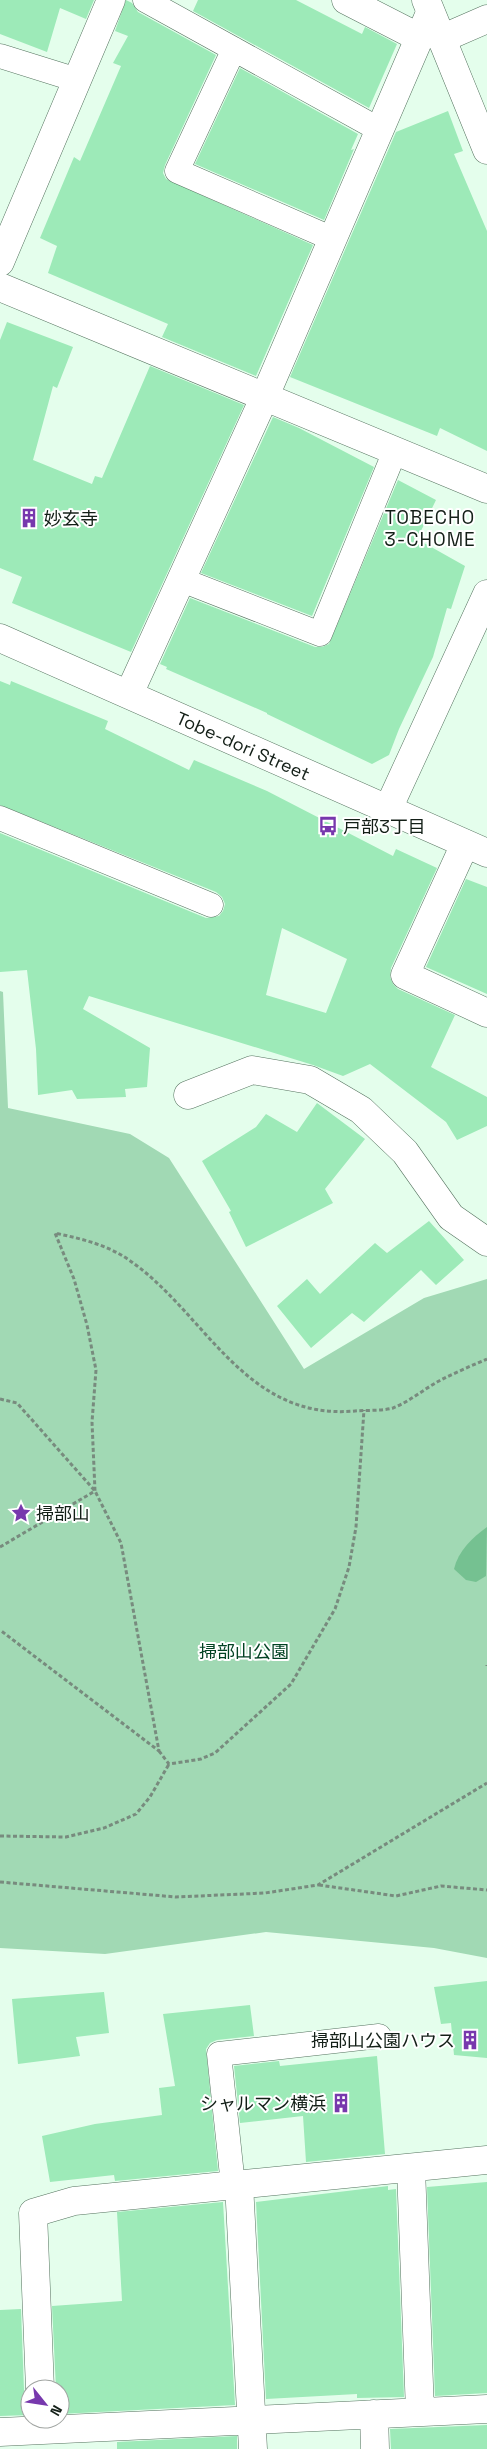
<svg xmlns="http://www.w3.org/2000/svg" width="487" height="2449" font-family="'Space Grotesk','Noto Sans JP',sans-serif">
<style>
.park{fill:#a1d9b4}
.water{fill:#75c191}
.building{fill:#9deab8;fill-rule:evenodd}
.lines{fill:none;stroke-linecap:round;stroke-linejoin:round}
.lane-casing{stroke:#55735f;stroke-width:25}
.street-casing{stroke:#55735f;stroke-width:29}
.secondary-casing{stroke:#55735f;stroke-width:29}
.path{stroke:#788b7e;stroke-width:3;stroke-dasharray:4 2.5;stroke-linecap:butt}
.lane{stroke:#fff;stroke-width:24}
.street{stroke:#fff;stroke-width:28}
.secondary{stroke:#fff;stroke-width:28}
.labels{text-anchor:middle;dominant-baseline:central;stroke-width:4;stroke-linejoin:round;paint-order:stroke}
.poi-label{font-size:18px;fill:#131f17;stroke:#fff;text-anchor:start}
.street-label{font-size:18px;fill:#131f17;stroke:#fff}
.park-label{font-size:18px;fill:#024223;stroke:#fff}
.neighbourhood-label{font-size:19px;letter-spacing:1px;fill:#131f17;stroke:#fff}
</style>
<rect width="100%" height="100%" fill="#e4feec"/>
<path class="park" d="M 0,991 L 3,992 L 8,1108 L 130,1134 L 169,1158 L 304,1369 L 424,1298 L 487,1279 L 487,1958 L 434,1948 L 266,1932 L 105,1954 L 0,1948 Z"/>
<path class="water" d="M 487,1527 L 486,1576 L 476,1582 L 466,1580 L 454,1569 C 458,1551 473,1537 487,1527 Z"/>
<path class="building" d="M 0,0 L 94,0 L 86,19 L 60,8 L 47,52 L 0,34 Z
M 126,0 L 132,3 L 138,12 L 216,55 L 165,165 L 163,173 L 166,179 L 313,245 L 256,376 L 162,337 L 168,324 L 48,273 L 57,246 L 40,238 L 74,157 L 80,161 L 121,66 L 113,63 L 128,36 L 115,31 Z
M 198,0 L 296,0 L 362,34 L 365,27 L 397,44 L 369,108 L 193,11 Z
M 240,68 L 358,134 L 351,150 L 354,149 L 324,220 L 195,164 Z
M 448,111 L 463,151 L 454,154 L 487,231 L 487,451 L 440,428 L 437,436 L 290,377 L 396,132 Z
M 7,322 L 73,347 L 57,388 L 53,386 L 33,460 L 92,484 L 95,476 L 102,478 L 150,366 L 244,405 L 131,652 L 12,603 L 22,577 L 0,568 L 0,340 Z
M 273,417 L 299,428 L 374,467 L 312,616 L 201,573 Z
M 398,480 L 436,500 L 417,539 L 465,566 L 451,609 L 447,608 L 433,657 L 399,729 L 389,755 L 372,764 L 267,714 L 267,713 L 166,669 L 167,667 L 160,664 L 190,598 L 315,647 L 322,647 L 329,644 Z
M 0,681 L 10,685 L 11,681 L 108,721 L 105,729 L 189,770 L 194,760 L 267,791 L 393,856 L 396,849 L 437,868 L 391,968 L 390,977 L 393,984 L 398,989 L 455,1015 L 431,1067 L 487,1097 L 487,1126 L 457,1140 L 446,1122 L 370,1064 L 343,1076 L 313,1065 L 89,996 L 83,1009 L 150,1048 L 147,1087 L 125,1089 L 126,1097 L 77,1099 L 72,1090 L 38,1095 L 36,1049 L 27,970 L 0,972 L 0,833 L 206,918 L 219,916 L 223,911 L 225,904 L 222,897 L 216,892 L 0,805 ZM 282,928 L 347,959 L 326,1013 L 266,995 Z
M 466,879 L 487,887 L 487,994 L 426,967 Z
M 317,1103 L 365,1139 L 325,1189 L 333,1203 L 246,1247 L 229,1212 L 231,1211 L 202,1161 L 256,1127 L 266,1114 L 297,1132 Z
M 429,1221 L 464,1260 L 436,1285 L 421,1270 L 364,1322 L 352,1313 L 311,1348 L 277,1306 L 307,1279 L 320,1294 L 375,1243 L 387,1253 Z
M 487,1981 L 487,2058 L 454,2055 L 451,2023 L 441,2024 L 434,1987 Z
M 104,1992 L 109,2033 L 76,2037 L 80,2056 L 18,2064 L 12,1999 Z
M 250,2005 L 254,2036 L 217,2040 L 210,2043 L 206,2049 L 218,2171 L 115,2181 L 114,2175 L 50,2182 L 42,2136 L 95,2124 L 162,2115 L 159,2088 L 175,2086 L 163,2014 Z
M 377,2056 L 385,2154 L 306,2162 L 303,2116 L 240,2123 L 234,2066 L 279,2061 L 280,2066 Z
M 487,2182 L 487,2393 L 435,2396 L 427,2187 Z
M 388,2186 L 388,2190 L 396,2189 L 404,2397 L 357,2398 L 357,2394 L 266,2399 L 256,2202 Z
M 223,2202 L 235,2405 L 60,2414 L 60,2389 L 56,2389 L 52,2306 L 122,2301 L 117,2212 Z
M 21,2309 L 24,2390 L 30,2400 L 30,2415 L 0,2416 L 0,2310 Z
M 487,2425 L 487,2449 L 391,2449 L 390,2429 Z
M 237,2436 L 237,2449 L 117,2449 L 117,2442 Z"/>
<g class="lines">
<defs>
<path id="lane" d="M 145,0 L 380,130
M 234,49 L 177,171 L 333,239
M 0,56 L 77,80
M 182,580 L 320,634 L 395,451
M 0,818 L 211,905
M 233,2185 L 219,2054 L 379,2036"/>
<path id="street" d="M 346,0 L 420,38
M 441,39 L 487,19
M 129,694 L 265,396 L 430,13
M 465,844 L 405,975 L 487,1013
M 188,1095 L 252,1070 L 310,1080 L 361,1110 L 405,1152 L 451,1217 L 487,1242
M 411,2168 L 420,2412
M 239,2184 L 253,2449
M 40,2389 L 33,2213 L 74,2201 L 487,2160
M 374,2414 L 375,2449
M 0,2432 L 487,2409"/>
<g id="secondary">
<path d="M 426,0 L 487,150"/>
<path d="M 0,262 L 111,0"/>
<path d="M 0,287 L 487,489"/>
<path id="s1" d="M 0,638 L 487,853"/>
<path d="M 388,809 L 487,594"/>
</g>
</defs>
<use href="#lane" class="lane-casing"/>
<use href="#street" class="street-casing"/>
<use href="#secondary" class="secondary-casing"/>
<path class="path" d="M 0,1399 L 17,1403 L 95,1491 L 121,1543 L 159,1751 L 0,1630
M 0,1547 L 95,1491 L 92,1422 L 96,1370 L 87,1325 L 74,1279 L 55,1233 C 81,1239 106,1244 129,1260 C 206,1313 244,1421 355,1411 C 367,1410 382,1411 393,1408 C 409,1402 424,1389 439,1381 C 454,1373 471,1366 487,1359
M 487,1665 L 487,1666
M 159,1751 L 169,1764 L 201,1759 L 215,1753 L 291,1684 L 335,1609 L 349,1567 L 356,1527 L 364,1410
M 0,1836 L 66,1837 L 104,1828 L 136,1814 L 150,1797 L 169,1764
M 0,1882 L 176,1897 L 265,1893 L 318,1885 L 487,1783
M 319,1885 L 396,1896 L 441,1886 L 487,1890"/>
<use href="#lane" class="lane"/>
<use href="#street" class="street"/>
<use href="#secondary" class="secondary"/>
</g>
<defs>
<symbol id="building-bare" viewBox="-9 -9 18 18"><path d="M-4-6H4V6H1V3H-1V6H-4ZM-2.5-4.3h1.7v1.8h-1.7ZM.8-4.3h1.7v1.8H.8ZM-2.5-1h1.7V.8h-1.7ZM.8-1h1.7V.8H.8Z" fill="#7738ad" stroke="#fff" stroke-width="2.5" paint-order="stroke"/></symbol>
<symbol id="bus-bare" viewBox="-9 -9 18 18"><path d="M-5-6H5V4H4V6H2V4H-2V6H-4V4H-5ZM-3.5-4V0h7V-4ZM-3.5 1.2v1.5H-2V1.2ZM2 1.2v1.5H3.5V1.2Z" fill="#7738ad" stroke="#fff" stroke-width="2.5" paint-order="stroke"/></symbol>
<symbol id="sight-bare" viewBox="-9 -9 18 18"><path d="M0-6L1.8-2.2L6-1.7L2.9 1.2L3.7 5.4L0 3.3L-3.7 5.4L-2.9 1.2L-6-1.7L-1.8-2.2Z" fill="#7738ad" stroke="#fff" stroke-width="2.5" paint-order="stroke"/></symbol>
</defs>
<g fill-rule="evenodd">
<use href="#building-bare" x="15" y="504" width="28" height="28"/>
<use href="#bus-bare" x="314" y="812" width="28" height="28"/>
<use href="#sight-bare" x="7" y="1499" width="28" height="28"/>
<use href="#building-bare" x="456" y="2026" width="28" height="28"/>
<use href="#building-bare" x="327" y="2089" width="28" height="28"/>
</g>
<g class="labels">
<g class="poi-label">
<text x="44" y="518">妙玄寺</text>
<text x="343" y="826">戸部3丁目</text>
<text x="36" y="1513">掃部山</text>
<text x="455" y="2040" text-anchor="end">掃部山公園ハウス</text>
<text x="326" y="2103" text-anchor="end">シャルマン横浜</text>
</g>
<g class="street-label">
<text stroke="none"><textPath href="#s1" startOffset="266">Tobe-dori Street</textPath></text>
</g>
<g class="park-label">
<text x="244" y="1651">掃部山公園</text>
</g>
<g class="neighbourhood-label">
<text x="430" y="517">TOBECHO<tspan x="430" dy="22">3-CHOME</tspan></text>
</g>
</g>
<g transform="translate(45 2404) rotate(120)"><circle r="24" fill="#ffffff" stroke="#a1a5a2"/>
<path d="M0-4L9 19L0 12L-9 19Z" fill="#7738ad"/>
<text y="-8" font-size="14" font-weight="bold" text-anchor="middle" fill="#131f17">N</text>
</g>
</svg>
